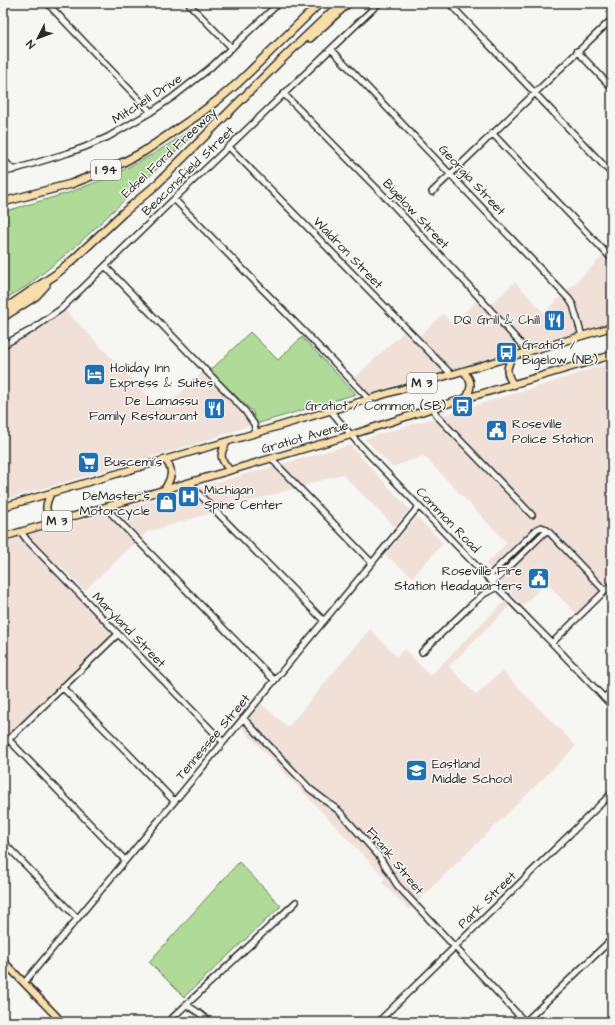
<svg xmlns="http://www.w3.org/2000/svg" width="615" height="1025" font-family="'Architects Daughter',sans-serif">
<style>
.built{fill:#f0e0d8}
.green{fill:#afda97;stroke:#6d8261}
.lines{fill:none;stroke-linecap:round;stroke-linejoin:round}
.minor-casing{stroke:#2b2b2b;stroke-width:8}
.major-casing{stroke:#2b2b2b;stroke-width:9}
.highway-casing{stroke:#2b2b2b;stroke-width:10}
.minor{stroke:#f6f6f2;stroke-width:5}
.major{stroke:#f8deab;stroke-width:6}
.highway{stroke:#f8deab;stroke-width:7}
.labels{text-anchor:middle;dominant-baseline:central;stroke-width:3;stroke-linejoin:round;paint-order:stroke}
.shield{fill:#f6f6f2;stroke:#686867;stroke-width:1}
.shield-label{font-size:12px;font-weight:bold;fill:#2b2b2b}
.street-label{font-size:13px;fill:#2b2b2b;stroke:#f6f6f2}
.poi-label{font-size:13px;fill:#2b2b2b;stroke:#f6f6f2;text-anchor:start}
</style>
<rect width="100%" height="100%" fill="#f6f6f2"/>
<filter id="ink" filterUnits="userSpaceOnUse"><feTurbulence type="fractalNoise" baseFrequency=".025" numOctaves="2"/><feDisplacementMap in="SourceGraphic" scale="8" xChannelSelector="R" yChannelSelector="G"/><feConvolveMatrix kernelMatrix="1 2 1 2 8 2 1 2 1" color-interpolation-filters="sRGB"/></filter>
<g filter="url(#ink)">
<path class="built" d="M 604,255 L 612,263 L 612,322 L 371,393 L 368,393 L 364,391 L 353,379 L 404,332 L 413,342 L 443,314 L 452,324 L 477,301 L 485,310 L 515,282 L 544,313 Z
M 65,310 L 162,410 L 207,368 L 253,412 L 254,424 L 195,444 L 3,500 L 3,349 L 36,331 L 51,321 Z
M 612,362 L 612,580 L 577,614 L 546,583 L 522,606 L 486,564 L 507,543 L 424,456 L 392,467 L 365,439 L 367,438 L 546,384 Z
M 350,445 L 409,509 L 395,527 L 342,474 L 147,532 L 84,591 L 61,566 L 54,573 L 110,631 L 112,634 L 108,640 L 3,741 L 3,542 Z
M 417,517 L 443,543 L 413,577 L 385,555 Z
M 505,601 L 510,606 L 449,666 L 476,695 L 502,671 L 576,746 L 409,910 L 382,882 L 385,878 L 240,726 L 260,703 L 288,727 L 370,629 L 396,656 L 405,649 L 430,676 Z"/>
<path class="green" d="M 214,111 L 213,116 L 74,248 L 27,286 L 3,300 L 3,212 L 68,193 L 112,176 L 155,153 L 192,129 Z
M 250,332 L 278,360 L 302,337 L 356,394 L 256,424 L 253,412 L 210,371 Z
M 239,862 L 281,906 L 184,997 L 149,962 Z"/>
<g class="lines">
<defs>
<path id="minor" d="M 47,3 L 151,112
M 188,3 L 232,48
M 449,3 L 612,174
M 331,49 L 569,299 L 573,305 L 582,336
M 577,51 L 612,88
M 284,94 L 394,206 L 468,285 L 528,352
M 492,133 L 612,259
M 229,147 L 451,374
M 3,159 L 13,170
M 3,173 L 68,153 L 85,147 L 108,137 L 151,112 L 173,97 L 210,68 L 279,3
M 432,192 L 612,19
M 174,199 L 329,357 L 369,399
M 105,266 L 245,411 L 254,424 L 256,433
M 3,345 L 31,330 L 61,309 L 174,199 L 379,3
M 433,408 L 437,416 L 532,515
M 330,410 L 357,442 L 490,580 L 552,643 L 612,706
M 272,458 L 278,466 L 372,563
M 191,482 L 195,490 L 324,621
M 105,507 L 274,680
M 21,532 L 27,540 L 223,742
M 490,580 L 492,573 L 537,529 L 541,527 L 544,528 L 547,530 L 605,591
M 490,580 L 498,578 L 547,530
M 552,643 L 612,584
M 422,652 L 470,606 L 484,594 L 497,587
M 62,687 L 126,751 L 174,801
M 604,698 L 612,690
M 243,718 L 310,789 L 339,811 L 379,856 L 397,885 L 525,1022
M 9,740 L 125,860
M 3,745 L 118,634
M 3,842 L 77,918
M 24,983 L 419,506
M 187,1005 L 199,1013 L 210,1022
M 168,1022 L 296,902
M 378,1022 L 612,793
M 525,1022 L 612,939"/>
<path id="major" d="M 513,356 C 506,367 505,374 514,385
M 463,371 C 473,381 472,387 466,399
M 227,442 C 219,454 220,460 230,470
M 164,490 C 171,479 175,470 165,460
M 51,493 C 45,505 44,511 53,522
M 3,507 L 256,433 L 429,381 L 612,327
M 3,537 L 351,435 L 433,408 L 612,355
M 3,961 L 62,1022"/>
<path id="highway" d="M 310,38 L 348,3
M 3,202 L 71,184 L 114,167 L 143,152 L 198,115 L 219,99 L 239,82 L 320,3
M 3,310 L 55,275 L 74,259 L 123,213 L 156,185 L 277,64 L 341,3
M 3,317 L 36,296 L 46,285"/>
</defs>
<use href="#minor" class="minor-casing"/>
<use href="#major" class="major-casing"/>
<use href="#highway" class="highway-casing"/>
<use href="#minor" class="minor"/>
<use href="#major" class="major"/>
<use href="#highway" class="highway"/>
</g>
</g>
<defs>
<symbol id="restaurant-square" viewBox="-11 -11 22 22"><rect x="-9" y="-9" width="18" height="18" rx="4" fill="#1f6fb2" stroke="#f6f6f2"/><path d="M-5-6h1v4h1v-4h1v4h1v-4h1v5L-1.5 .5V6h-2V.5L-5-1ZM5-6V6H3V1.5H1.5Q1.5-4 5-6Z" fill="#fff"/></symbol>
<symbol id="bus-square" viewBox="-11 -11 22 22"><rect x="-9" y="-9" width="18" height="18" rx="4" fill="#1f6fb2" stroke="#f6f6f2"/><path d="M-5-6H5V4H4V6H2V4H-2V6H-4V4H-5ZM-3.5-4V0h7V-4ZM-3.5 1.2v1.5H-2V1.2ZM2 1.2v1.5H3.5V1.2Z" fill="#fff"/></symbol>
<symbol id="hotel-square" viewBox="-11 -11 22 22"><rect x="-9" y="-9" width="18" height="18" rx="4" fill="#1f6fb2" stroke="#f6f6f2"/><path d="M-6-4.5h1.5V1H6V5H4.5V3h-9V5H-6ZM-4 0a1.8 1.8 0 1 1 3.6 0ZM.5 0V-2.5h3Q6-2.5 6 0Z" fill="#fff"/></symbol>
<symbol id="civic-square" viewBox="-11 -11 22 22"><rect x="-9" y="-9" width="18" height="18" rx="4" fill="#1f6fb2" stroke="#f6f6f2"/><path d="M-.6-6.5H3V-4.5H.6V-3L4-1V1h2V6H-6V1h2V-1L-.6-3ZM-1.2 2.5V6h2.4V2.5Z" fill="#fff"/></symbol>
<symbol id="supermarket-square" viewBox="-11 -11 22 22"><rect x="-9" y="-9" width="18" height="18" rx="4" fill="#1f6fb2" stroke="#f6f6f2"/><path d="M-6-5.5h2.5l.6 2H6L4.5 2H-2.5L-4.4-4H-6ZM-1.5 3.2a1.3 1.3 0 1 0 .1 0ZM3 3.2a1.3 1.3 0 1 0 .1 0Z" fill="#fff"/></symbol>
<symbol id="hospital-square" viewBox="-11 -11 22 22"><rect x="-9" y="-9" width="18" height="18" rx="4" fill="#1f6fb2" stroke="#f6f6f2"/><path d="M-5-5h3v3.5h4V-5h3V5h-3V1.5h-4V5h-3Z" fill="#fff"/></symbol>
<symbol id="shop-square" viewBox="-11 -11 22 22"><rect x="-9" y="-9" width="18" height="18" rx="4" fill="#1f6fb2" stroke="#f6f6f2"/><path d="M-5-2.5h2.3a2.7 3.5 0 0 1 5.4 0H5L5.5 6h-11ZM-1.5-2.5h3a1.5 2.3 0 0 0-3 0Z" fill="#fff"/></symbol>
<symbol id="school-square" viewBox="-11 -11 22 22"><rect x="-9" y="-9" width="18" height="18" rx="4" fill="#1f6fb2" stroke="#f6f6f2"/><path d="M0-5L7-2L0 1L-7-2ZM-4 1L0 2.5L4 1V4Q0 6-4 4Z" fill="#fff"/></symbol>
</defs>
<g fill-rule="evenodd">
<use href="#restaurant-square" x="542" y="308" width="25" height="25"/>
<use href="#bus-square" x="494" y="340" width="25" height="25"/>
<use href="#hotel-square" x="82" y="362" width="25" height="25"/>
<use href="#bus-square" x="450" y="394" width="25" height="25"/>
<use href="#restaurant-square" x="202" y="396" width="25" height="25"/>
<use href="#civic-square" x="484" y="418" width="25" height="25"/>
<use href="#supermarket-square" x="76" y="450" width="25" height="25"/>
<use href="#hospital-square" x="176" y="484" width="25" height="25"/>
<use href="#shop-square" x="154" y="490" width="25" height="25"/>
<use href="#civic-square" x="526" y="566" width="25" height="25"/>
<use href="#school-square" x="404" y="758" width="25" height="25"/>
</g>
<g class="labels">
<g class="shield">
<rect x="91" y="160" width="30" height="20" rx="3"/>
<rect x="407" y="373" width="30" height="20" rx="3"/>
<rect x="42" y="511" width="30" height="20" rx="3"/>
</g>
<g class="shield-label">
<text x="106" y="170">I 94</text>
<text x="422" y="383">M 3</text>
<text x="57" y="521">M 3</text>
</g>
<g class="street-label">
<text transform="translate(147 99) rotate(-33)">Mitchell Drive</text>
<text transform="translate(169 153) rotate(-43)">Edsel Ford Freeway</text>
<text transform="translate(188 171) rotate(-44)">Beaconsfield Street</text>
<text transform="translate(472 180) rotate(47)">Georgia Street</text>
<text transform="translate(416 214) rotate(47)">Bigelow Street</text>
<text transform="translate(348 253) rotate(46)">Waldron Street</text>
<text transform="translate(305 437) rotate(-16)">Gratiot Avenue</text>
<text transform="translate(448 520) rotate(46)">Common Road</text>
<text transform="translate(129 630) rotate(46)">Maryland Street</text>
<text transform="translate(213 737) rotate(-50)">Tennessee Street</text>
<text transform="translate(395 861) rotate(51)">Frank Street</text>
<text transform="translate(487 900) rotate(-44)">Park Street</text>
</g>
<g class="poi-label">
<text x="540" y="320" text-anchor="end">DQ Grill &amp; Chill</text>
<text x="522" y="345">Gratiot /<tspan x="522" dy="15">Bigelow (NB)</tspan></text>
<text x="110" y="368">Holiday Inn<tspan x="110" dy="15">Express &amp; Suites</tspan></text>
<text x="198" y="401" text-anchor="end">De Lamassu<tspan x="198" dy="15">Family Restaurant</tspan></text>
<text x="446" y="406" text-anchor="end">Gratiot / Common (SB)</text>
<text x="512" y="424">Roseville<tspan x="512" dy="15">Police Station</tspan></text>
<text x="104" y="462">Buscemi's</text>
<text x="204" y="490">Michigan<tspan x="204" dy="15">Spine Center</tspan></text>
<text x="150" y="496" text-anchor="end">DeMaster's<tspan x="150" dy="15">Motorcycle</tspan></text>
<text x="522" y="571" text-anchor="end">Roseville Fire<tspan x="522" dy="15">Station Headquarters</tspan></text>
<text x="432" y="764">Eastland<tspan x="432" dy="15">Middle School</tspan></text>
</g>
</g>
<rect width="615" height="1025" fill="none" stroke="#f6f6f2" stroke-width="16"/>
<rect x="8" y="8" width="599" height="1009" fill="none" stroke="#2b2b2b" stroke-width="1.5" filter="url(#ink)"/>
<g transform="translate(38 38) rotate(228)" stroke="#f6f6f2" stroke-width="3" paint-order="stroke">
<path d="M0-3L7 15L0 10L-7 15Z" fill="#2b2b2b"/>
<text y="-6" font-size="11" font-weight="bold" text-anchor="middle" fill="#2b2b2b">N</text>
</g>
</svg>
